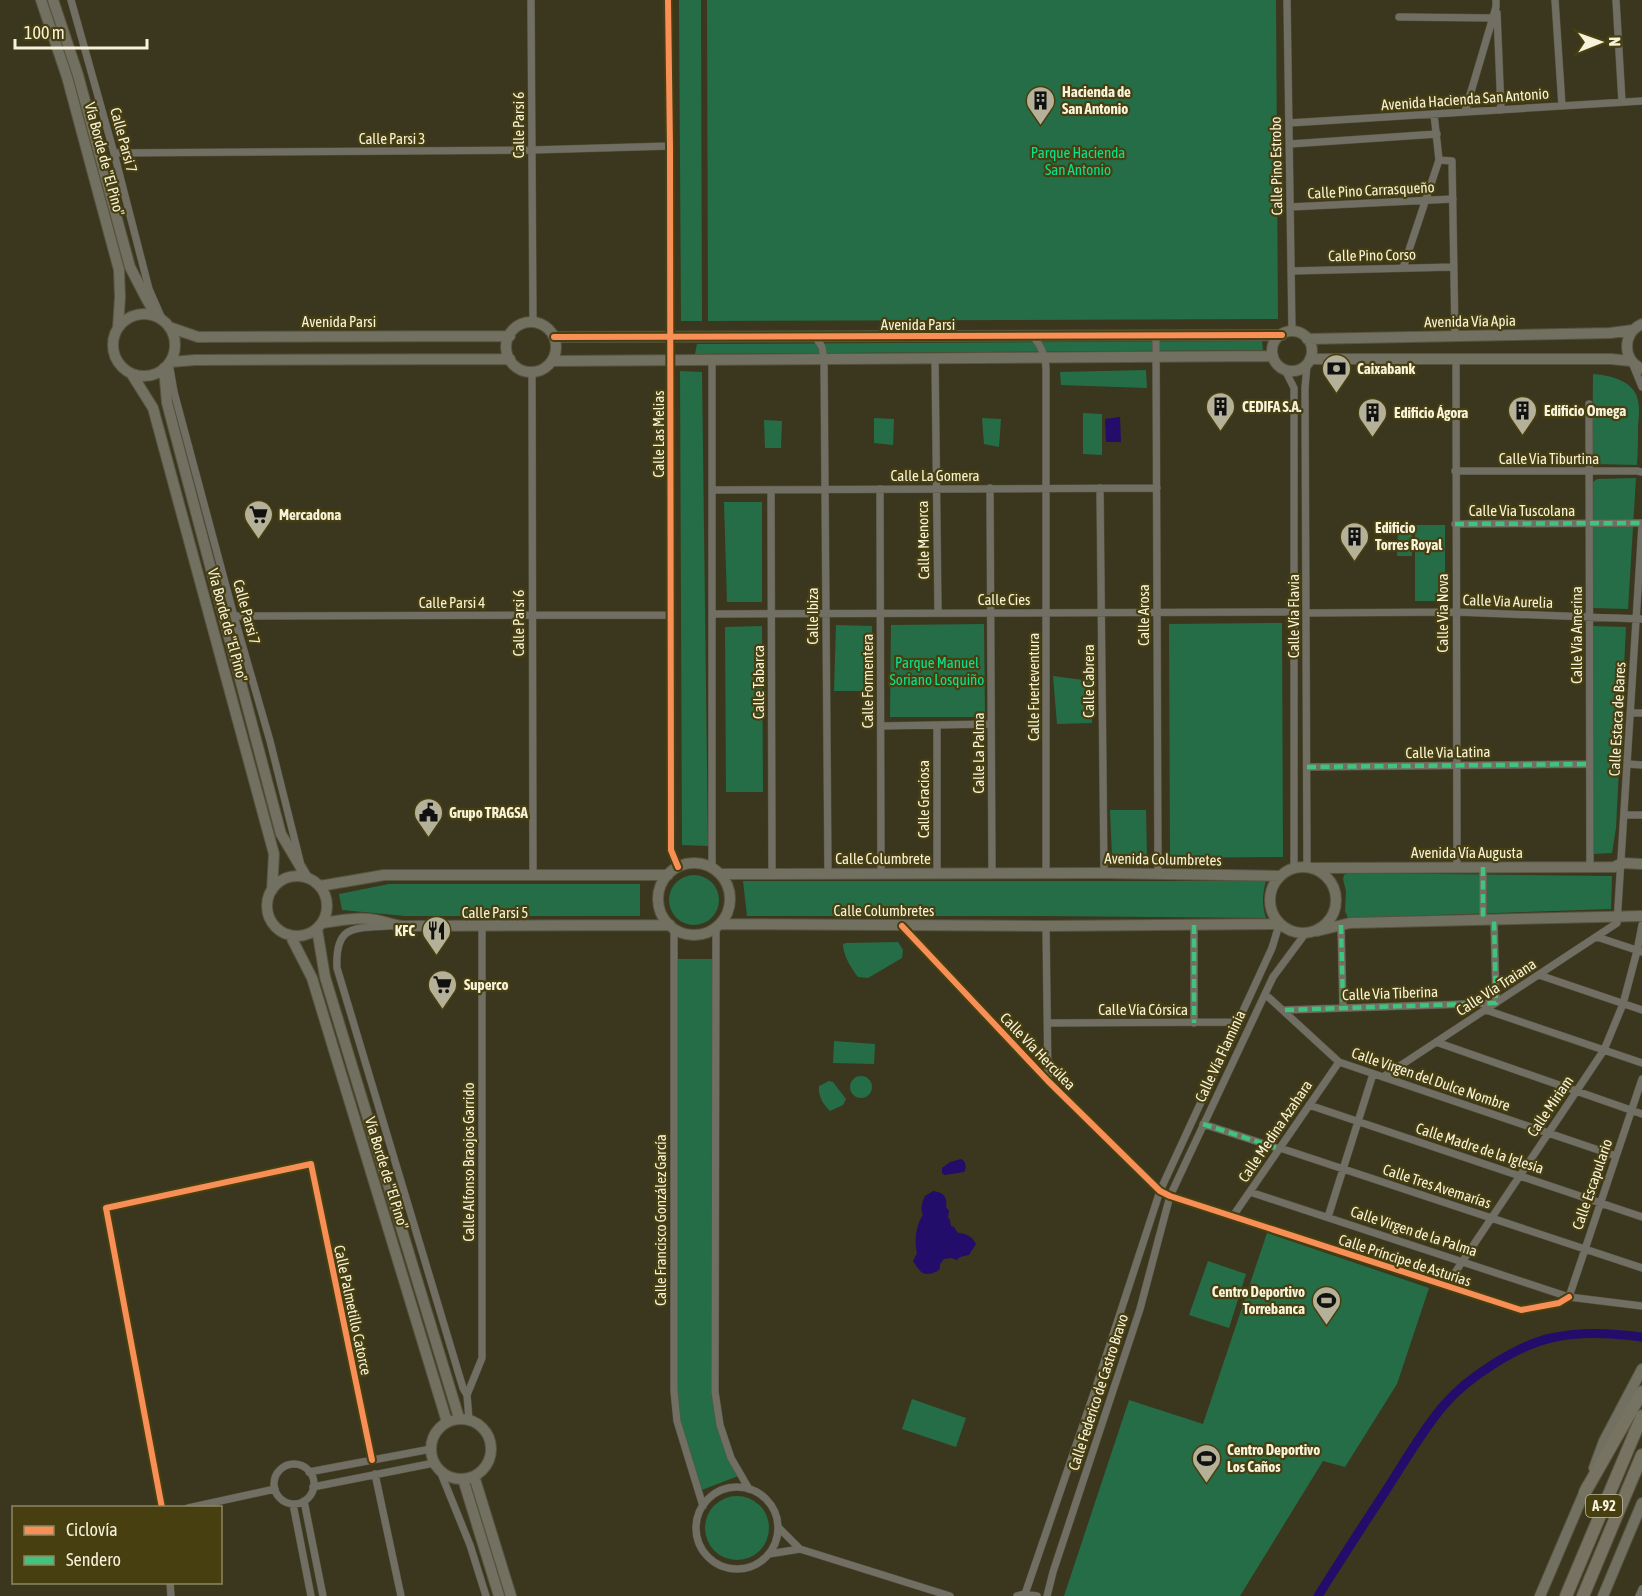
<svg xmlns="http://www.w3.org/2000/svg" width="1642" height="1596" font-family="'Asap Condensed',sans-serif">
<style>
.green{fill:#256d47}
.water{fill:#220d6a}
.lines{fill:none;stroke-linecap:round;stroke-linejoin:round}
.canal{stroke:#220d6a;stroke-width:9}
.street-casing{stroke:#57533f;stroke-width:8}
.secondary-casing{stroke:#57533f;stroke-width:12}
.highway-casing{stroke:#57533f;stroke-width:14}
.street{stroke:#716f64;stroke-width:7}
.secondary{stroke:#727061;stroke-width:10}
.highway{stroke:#767362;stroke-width:12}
.quiet{stroke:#40c37c;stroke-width:4.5;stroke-dasharray:9 4.5;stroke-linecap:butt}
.cycleway-casing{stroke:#483f11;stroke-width:10}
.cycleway{stroke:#f78f57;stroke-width:6}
.labels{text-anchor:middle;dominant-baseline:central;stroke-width:4.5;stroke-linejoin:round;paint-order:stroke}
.shield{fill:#483f11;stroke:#c2bc9e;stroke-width:1.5}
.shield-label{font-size:14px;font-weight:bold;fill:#f7f2da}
.poi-label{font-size:15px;font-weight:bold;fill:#f7f2da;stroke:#483f11;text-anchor:start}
.street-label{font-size:15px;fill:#f7f2da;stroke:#483f11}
.park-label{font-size:15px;fill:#07e28f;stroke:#483f11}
</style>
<rect width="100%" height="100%" fill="#3b371e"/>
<path class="green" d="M 679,0 L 701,0 L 702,321 L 681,321 Z
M 707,0 L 1276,0 L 1278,319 L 708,321 Z
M 1262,341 L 1263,350 L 695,354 L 697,344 Z
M 1146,370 L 1147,388 L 1061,385 L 1060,372 Z
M 680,371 L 702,372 L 708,846 L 682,845 Z
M 1593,374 C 1608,375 1632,380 1637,397 C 1640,406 1639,417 1638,426 C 1638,439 1638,452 1637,465 L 1595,464 L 1592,463 Z
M 1083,413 L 1102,414 L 1102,455 L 1083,454 Z
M 874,418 L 894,419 L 893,445 L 874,443 Z
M 982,418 L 1001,419 L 999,447 L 984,444 Z
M 764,420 L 782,421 L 781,448 L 765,448 Z
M 1636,478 L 1628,609 L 1593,608 L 1593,482 L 1597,479 Z
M 724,502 L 762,502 L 762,602 L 727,602 Z
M 1415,525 L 1445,525 L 1445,601 L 1415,601 Z
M 1398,528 L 1412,528 L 1412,556 L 1397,556 Z
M 1282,623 L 1283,857 L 1170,858 L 1169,624 Z
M 984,624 L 985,717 L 890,717 L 891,625 Z
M 836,625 L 872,626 L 871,691 L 834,691 Z
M 762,626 L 763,792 L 726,792 L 725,627 Z
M 1592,626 L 1626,627 L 1616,828 L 1612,853 L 1593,854 Z
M 1053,676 L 1091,681 L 1092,723 L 1057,724 Z
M 1110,810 L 1146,810 L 1147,857 L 1112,857 Z
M 1348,873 L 1612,876 L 1611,909 L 1348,918 L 1345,911 L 1346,891 L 1343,879 L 1344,875 Z
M669 900a25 25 0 1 1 50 0a25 25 0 1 1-50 0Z
M 743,881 L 1266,881 C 1262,895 1262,905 1266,918 L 1043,916 L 747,916 Z
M 389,884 L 640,884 L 640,916 L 405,916 L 342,910 L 339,894 Z
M 898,942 L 903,950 L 902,958 L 868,978 L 858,977 C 851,968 843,955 843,944 L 846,943 Z
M 673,959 L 715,959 L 715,1392 L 720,1425 L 741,1475 L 699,1491 L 677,1421 Z
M 834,1041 L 875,1044 L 874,1064 L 833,1063 Z
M850 1087a11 11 0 1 1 22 0a11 11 0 1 1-22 0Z
M 829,1081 L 833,1082 L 846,1099 L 843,1105 L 830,1111 C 823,1104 818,1096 819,1086 Z
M 1267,1233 L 1429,1288 L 1397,1384 L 1345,1467 L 1323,1461 L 1240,1596 L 1064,1596 L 1129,1400 L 1203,1424 Z
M 1208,1261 L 1246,1274 L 1229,1328 L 1189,1315 Z
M 912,1399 L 966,1418 L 956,1447 L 902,1429 Z
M705 1528a32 32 0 1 1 64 0a32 32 0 1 1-64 0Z"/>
<path class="water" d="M 1120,417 L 1121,442 L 1106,442 L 1105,419 Z
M 961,1159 C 966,1161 967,1168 964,1172 L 945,1175 L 942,1173 L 942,1168 L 950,1162 Z
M 933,1191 C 943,1192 948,1197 946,1207 L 949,1211 L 948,1217 L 950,1220 L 951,1226 L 954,1227 L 958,1233 C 966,1233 973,1237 976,1244 L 969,1255 L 960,1257 L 957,1260 L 951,1258 L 944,1259 L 940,1264 L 940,1268 L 938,1271 C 923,1278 920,1272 913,1261 L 917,1253 C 914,1242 916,1224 923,1215 C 920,1209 922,1202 925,1196 Z"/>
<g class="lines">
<path class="canal" d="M 1318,1596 C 1340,1561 1362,1527 1385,1492 C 1404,1463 1421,1432 1444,1405 C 1467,1378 1516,1346 1551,1338 C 1580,1331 1613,1333 1642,1337"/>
<defs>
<path id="street" d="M 71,0 L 114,153 L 149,289 L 163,321
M 531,0 L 533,323
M 668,0 L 670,146 L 671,850 L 678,867
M 1287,0 L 1292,332
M 1555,0 L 1562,106
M 1616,0 L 1622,102
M 1497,13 L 1501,110
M 1399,17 L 1493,18
M 1465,112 L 1496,7 L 1496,0
M 1289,123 L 1642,101
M 1290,144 L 1437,134
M 114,153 L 532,150 L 670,146
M 1439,160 L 1452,161 L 1455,336
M 1290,207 L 1453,199
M 1403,268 L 1439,160 L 1434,114
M 1291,271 L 1454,267
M 1032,335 C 1041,346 1045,354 1046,368 L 1046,873
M 1156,335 L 1158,873
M 815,336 L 822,347 L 824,359 L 828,873
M 935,358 L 938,613
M 1456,359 L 1457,867
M 169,363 L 174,392 L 234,616 L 270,741 L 300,861
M 1307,365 L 1305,388 L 1307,867
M 1633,365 L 1642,387
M 1285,370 L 1294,388 L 1294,868
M 532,372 L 533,874
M 1589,404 L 1590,867
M 1455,471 L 1637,471 L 1642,472
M 990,488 L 992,873
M 1100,488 L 1104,873
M 880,489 L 881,873
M 713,490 L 1157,488
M 771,490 L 772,873
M 1455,524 L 1642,523
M 1306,613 L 1456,612 L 1642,619
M 713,614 L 1294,612
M 234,616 L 670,615
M 1631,713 L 1642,713
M 881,726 L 991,724
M 1628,764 L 1642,765
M 1307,767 L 1590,764
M 1625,815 L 1642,815
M 712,867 L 712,360
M 1483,867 L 1483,920
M 937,873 L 937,725
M 1194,925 L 1194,1023
M 1341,925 L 1343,1008
M 389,926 C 353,928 335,925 337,968 L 463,1388 L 467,1395 L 469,1419
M 902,926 L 1048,1081 L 1160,1191 L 1170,1196 L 1521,1310 L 1559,1303 L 1569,1297
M 1046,926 L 1048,1081
M 716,928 L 715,1392 L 720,1425 L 731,1458 L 749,1489
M 674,929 L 674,1391 L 677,1421 L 703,1506
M 1597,937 L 1642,952
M 1539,975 L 1642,1010
M 1265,994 L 1339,1062 L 1616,1156
M 1285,1010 L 1496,1003 L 1494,920
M 1486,1010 L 1642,1063
M 1048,1023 L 1238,1022
M 1436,1042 L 1642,1114
M 1383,1077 L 1617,923 L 1642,525
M 1309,1105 L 1642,1217
M 1203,1124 L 1280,1149
M 1280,1148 L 1642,1268
M 1250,1192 L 1569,1297 L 1642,1306
M 1233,1216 L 1339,1062
M 1328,1217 L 1373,1074
M 1446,1286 L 1604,1050 L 1623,1004 L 1637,951 L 1642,925
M 1569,1297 L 1642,1079
M 467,1395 L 482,1358 L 482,927
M274 1484a20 20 0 1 1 40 0a20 20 0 1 1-40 0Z
M 440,1471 L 470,1545 L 486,1596
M 309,1472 L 431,1449
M 375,1474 L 401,1596
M 313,1487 L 434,1463
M696 1528a41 41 0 1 1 82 0a41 41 0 1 1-82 0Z
M 304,1501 L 323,1596
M 293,1504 L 311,1596
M 162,1508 L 106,1208 L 311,1164 L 372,1460
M 188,1508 L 275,1489
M 778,1527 L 800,1549
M 769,1554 L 800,1549 L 950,1596
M 170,1582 L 171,1596
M 1025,1594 L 1095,1390 L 1160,1191 L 1272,948 L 1279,925
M 1017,1596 L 1025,1594 L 1037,1596
M 1047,1596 L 1053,1572 L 1140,1309 L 1170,1196 L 1273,977 L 1305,934
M 1639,1596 L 1642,1589"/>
<path id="secondary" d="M 41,0 L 67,77 L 119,270 L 120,297 L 118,328
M 53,0 L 78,75 L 130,267 L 146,298 L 157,317
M113 345a31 31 0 1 1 62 0a31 31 0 1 1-62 0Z
M506 347a25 25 0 1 1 50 0a25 25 0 1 1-50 0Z
M 1642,324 C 1622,333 1622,360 1642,369
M 169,327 L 198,337 L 510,336
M1272 351a20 20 0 1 1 40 0a20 20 0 1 1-40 0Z
M 554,337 L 1282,335
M 1307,339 L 1610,333 L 1633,330
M 1310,359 L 1611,359 L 1631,361
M 552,361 L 1273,356
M 170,362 L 195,360 L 510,359
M 164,368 L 167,403 L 281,834 L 307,878
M 131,373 L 153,408 L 268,832 L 274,854 L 272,890
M658 899a36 36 0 1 1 72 0a36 36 0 1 1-72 0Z
M1270 900a33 33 0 1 1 66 0a33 33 0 1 1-66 0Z
M 1313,868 L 1614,867 L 1622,863 L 1642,864
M 720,874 L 1104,873 L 1280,876
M267 906a30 30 0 1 1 60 0a30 30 0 1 1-60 0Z
M 320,886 L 384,875 L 668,875
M 322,923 C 338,921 354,917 370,919 C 381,920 392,925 403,926 L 670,925
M 720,924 L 1046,926 L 1279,924
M 317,929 L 325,977 L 459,1418
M 1317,931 L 1350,923 L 1642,916
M 290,935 L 312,978 L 447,1422
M431 1449a30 30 0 1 1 60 0a30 30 0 1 1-60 0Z
M 1594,1468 L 1604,1441 L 1642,1369
M 474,1476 L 511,1596
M 463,1479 L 499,1596
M 1540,1596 L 1587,1486
M 1603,1596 L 1642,1503"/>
<path id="highway" d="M 1585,1492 L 1642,1392
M 1566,1596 L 1642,1416
M 1583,1596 L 1642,1455"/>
</defs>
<use href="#street" class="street-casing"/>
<use href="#secondary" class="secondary-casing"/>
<use href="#highway" class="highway-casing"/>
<use href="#street" class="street"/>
<use href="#secondary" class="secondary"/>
<use href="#highway" class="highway"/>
<path class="quiet" d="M 1455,524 L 1642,523
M 1307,767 L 1590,764
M 1483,867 L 1483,920
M 1194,925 L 1194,1023
M 1341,925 L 1343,1008
M 1285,1010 L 1496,1003 L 1494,920
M 1203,1124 L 1280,1149"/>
<defs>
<path id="cycleway" d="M 668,0 L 670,146 L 671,850 L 678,867
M 554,337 L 1282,335
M 902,926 L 1048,1081 L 1160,1191 L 1170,1196 L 1521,1310 L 1559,1303 L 1569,1297
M 162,1508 L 106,1208 L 311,1164 L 372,1460"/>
</defs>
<use href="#cycleway" class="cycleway-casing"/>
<use href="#cycleway" class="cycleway"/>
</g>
<defs>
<symbol id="building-pin" viewBox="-11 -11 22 30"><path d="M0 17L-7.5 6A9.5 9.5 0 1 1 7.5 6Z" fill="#b5b198" stroke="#483f11"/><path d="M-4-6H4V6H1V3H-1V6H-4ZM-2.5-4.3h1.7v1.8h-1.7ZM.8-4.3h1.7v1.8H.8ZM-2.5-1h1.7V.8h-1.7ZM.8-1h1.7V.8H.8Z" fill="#111"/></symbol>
<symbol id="bank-pin" viewBox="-11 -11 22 30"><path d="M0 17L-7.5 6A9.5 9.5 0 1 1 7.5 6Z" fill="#b5b198" stroke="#483f11"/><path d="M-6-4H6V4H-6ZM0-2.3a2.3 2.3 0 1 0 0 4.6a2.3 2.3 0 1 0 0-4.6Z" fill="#111"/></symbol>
<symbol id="supermarket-pin" viewBox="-11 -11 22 30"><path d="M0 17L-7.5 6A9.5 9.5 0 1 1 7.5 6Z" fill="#b5b198" stroke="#483f11"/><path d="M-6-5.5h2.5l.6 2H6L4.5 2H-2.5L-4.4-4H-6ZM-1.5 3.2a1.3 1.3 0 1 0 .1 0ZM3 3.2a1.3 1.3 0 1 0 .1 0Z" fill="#111"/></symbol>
<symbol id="civic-pin" viewBox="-11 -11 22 30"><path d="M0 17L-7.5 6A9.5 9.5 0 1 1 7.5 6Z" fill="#b5b198" stroke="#483f11"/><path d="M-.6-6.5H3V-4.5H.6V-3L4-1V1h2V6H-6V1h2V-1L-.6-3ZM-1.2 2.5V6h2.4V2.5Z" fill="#111"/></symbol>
<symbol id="restaurant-pin" viewBox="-11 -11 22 30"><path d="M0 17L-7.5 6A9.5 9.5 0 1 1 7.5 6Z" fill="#b5b198" stroke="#483f11"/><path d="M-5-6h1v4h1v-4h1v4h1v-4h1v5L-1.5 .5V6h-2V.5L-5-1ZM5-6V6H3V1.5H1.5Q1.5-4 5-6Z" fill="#111"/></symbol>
<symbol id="stadium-pin" viewBox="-11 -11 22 30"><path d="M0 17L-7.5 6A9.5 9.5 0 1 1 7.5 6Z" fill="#b5b198" stroke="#483f11"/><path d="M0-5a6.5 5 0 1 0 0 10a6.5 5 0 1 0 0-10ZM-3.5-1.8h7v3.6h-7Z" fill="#111"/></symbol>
</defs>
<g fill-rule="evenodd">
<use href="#building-pin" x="1024" y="84" width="33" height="45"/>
<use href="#bank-pin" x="1320" y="352" width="33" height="45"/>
<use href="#building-pin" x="1204" y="390" width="33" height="45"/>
<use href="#building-pin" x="1506" y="394" width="33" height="45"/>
<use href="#building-pin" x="1356" y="396" width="33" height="45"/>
<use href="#supermarket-pin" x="242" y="498" width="33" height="45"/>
<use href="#building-pin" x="1338" y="520" width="33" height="45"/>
<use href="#civic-pin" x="412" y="796" width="33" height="45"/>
<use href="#restaurant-pin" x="420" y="914" width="33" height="45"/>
<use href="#supermarket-pin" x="426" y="968" width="33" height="45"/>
<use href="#stadium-pin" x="1310" y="1284" width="33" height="45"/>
<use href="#stadium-pin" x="1190" y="1442" width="33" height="45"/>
</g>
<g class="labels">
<rect class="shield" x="1586" y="1495" width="36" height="22" rx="4.5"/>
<g class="shield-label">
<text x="1604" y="1506">A-92</text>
</g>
<g class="poi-label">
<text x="1062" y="91">Hacienda de<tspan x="1062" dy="17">San Antonio</tspan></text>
<text x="1357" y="368">Caixabank</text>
<text x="1242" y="406">CEDIFA S.A.</text>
<text x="1544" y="410">Edificio Omega</text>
<text x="1394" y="412">Edificio Ágora</text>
<text x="279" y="514">Mercadona</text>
<text x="1375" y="527">Edificio<tspan x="1375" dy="17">Torres Royal</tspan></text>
<text x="449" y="812">Grupo TRAGSA</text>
<text x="415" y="930" text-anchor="end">KFC</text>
<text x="464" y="984">Superco</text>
<text x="1305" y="1291" text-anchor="end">Centro Deportivo<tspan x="1305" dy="17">Torrebanca</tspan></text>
<text x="1227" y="1449">Centro Deportivo<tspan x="1227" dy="17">Los Caños</tspan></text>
</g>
<g class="street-label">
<text transform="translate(1465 99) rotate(-4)">Avenida Hacienda San Antonio</text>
<text transform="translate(518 125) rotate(-90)">Calle Parsi 6</text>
<text x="392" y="138">Calle Parsi 3</text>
<text transform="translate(124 140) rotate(75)">Calle Parsi 7</text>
<text transform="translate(105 159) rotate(75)">Vía Borde de "El Pino"</text>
<text transform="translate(1276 166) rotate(-91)">Calle Pino Estrobo</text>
<text transform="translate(1371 190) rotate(-3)">Calle Pino Carrasqueño</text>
<text transform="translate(1372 255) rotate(-1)">Calle Pino Corso</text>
<text x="339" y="321">Avenida Parsi</text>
<text transform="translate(1470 321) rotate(-1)">Avenida Vía Apia</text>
<text x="918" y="324">Avenida Parsi</text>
<text transform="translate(658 434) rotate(-90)">Calle Las Melias</text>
<text x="1549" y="458">Calle Via Tiburtina</text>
<text x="935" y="475">Calle La Gomera</text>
<text x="1522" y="510">Calle Via Tuscolana</text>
<text transform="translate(923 540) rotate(-91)">Calle Menorca</text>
<text x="1004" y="599">Calle Cies</text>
<text transform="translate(1508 601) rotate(2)">Calle Via Aurelia</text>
<text x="452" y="602">Calle Parsi 4</text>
<text transform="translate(247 612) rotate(75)">Calle Parsi 7</text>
<text transform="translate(1442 613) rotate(-90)">Calle Via Nova</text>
<text transform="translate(1143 615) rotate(-90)">Calle Arosa</text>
<text transform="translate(812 616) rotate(-90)">Calle Ibiza</text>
<text transform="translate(1293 616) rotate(-90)">Calle Vía Flavia</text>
<text transform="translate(518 623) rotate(-90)">Calle Parsi 6</text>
<text transform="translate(228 625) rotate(75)">Vía Borde de "El Pino"</text>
<text transform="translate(1576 635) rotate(-90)">Calle Vía Amerina</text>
<text transform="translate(867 681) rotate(-90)">Calle Formentera</text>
<text transform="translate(1088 681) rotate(-90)">Calle Cabrera</text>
<text transform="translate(758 682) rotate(-90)">Calle Tabarca</text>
<text transform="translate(1033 687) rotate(-90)">Calle Fuerteventura</text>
<text transform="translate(1617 719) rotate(-87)">Calle Estaca de Bares</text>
<text transform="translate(1448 752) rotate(-1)">Calle Via Latina</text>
<text transform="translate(978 753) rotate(-90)">Calle La Palma</text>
<text transform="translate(923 799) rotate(-90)">Calle Graciosa</text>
<text x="1467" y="852">Avenida Vía Augusta</text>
<text x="883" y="858">Calle Columbrete</text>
<text transform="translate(1163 859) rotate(1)">Avenida Columbretes</text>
<text x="884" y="910">Calle Columbretes</text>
<text x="495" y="912">Calle Parsi 5</text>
<text transform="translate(1496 987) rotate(-33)">Calle Vía Traiana</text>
<text transform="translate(1390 993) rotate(-2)">Calle Vía Tiberina</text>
<text x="1143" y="1009">Calle Vía Córsica</text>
<text transform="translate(1038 1051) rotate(46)">Calle Vía Hercúlea</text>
<text transform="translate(1220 1056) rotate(-65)">Calle Vía Flaminia</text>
<text transform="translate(1431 1079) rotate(19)">Calle Virgen del Dulce Nombre</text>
<text transform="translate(1550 1106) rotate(-56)">Calle Miriam</text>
<text transform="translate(1275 1131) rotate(-56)">Calle Medina Azahara</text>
<text transform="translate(1480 1148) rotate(18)">Calle Madre de la Iglesia</text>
<text transform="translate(468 1162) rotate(-90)">Calle Alfonso Braojos Garrido</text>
<text transform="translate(387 1173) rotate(73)">Vía Borde de "El Pino"</text>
<text transform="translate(1592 1184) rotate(-71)">Calle Escapulario</text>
<text transform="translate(1437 1186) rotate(18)">Calle Tres Avemarías</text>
<text transform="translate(660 1220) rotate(-90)">Calle Francisco González García</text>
<text transform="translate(1414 1231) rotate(18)">Calle Virgen de la Palma</text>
<text transform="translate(1405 1260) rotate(18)">Calle Príncipe de Asturias</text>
<text transform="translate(353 1310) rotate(78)">Calle Palmetillo Catorce</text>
<text transform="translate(1098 1392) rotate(-72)">Calle Federico de Castro Bravo</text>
</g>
<g class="park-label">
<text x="1078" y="152">Parque Hacienda<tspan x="1078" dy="17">San Antonio</tspan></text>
<text x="937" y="662">Parque Manuel<tspan x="937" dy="17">Soriano Losquiño</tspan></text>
</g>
</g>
<rect x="12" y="1506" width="210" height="78" fill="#483f11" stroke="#8e8761" stroke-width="1.5"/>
<rect x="24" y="1526" width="30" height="9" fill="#f78f57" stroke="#8e8761" stroke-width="1.5"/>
<text x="66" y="1536" font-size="18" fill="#f7f2da">Ciclovía</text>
<rect x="24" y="1556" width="30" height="9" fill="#40c37c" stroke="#8e8761" stroke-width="1.5"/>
<text x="66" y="1566" font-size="18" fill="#f7f2da">Sendero</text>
<g transform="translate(1600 42) rotate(89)" stroke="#483f11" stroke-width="4.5" paint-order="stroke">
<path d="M0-4.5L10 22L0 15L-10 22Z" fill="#f7f2da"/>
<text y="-9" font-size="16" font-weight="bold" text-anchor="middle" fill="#f7f2da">N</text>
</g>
<path d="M15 39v9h132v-9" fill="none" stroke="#f7f2da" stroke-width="3"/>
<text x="24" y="39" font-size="18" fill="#f7f2da" stroke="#483f11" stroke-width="4.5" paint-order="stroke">100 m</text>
</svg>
